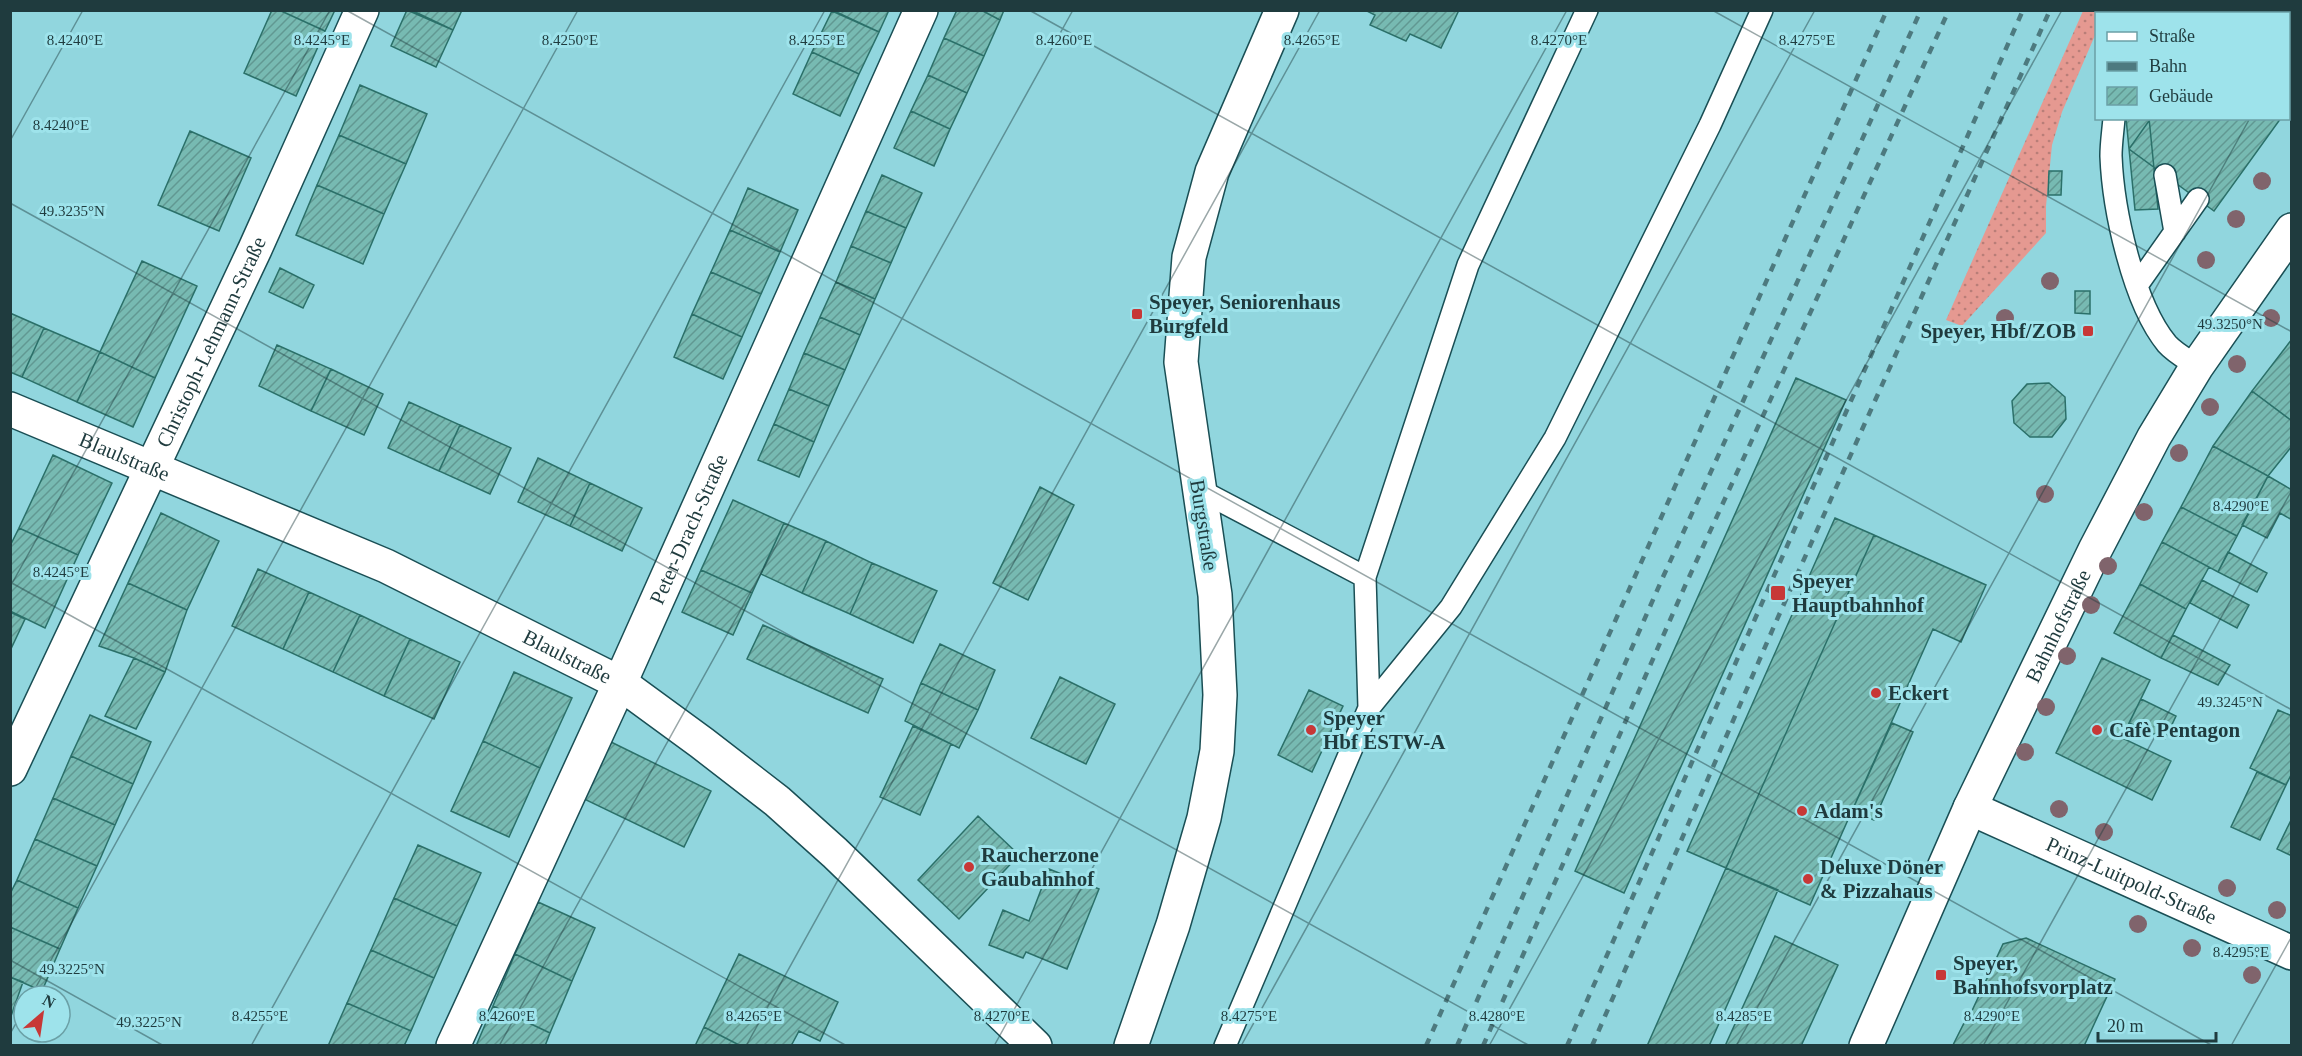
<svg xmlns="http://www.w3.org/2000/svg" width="2302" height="1056" font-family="'Times New Roman',serif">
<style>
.grass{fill:url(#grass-dots)}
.building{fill:url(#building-hatch);stroke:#2b7069;stroke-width:1.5}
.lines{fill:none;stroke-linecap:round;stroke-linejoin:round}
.lane-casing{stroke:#1a4f55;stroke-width:24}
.street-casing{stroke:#1a4f55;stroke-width:36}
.secondary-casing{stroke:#1a4f55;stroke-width:36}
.lane{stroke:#fff;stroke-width:21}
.street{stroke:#fff;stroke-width:33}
.secondary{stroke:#fff;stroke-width:33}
.rail{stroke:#4d7a7f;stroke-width:4.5;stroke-dasharray:8 8;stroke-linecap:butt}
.tree{fill:#80646c}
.ticks{fill:none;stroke:#1f3b3e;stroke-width:1.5;stroke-opacity:0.45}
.poi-dot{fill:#c73837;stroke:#9ee3eb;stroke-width:2}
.labels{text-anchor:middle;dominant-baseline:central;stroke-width:6;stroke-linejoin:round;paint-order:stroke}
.poi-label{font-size:21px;font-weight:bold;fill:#1f3b3e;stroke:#9ee3eb;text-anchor:start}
.street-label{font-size:21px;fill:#1f3b3e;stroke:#9ee3eb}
.ticks-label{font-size:15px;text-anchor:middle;fill:#1f3b3e;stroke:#9ee3eb;stroke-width:6;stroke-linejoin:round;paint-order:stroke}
</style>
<defs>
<pattern id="grass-dots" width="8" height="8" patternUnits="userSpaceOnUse" patternTransform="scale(1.5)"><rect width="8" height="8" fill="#e59991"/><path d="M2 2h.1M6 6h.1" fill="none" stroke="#b97e78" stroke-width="1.8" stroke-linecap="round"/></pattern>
<pattern id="building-hatch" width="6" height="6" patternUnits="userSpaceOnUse" patternTransform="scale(1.5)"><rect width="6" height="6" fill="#77bab2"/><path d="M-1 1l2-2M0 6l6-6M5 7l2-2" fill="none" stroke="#619892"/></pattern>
</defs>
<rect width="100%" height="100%" fill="#91d6de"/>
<path class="grass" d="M 2083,11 L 2107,11 L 2105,13 L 2096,14 L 2096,33 L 2062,112 L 2052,145 L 2046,206 L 2046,233 L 1962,326 L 1946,320 Z"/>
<path class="building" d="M 272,10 L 279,10 L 325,31 L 296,96 L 244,73 Z
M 279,10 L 335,10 L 325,31 Z
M 407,10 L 453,30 L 436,67 L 391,46 Z
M 411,10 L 462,10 L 453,30 Z
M 832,10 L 889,10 L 879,32 Z
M 957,10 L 981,10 L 1000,20 L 984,56 L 944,38 Z
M 981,10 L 1004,10 L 1000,20 Z
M 1365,10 L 1459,10 L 1441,48 L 1410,34 L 1406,41 L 1370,25 L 1375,15 Z
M 2229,10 L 2292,10 L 2292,104 L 2288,108 L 2288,14 L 2227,14 Z
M 832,11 L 879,32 L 859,74 L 812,52 Z
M 944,38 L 984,56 L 967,93 L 928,75 Z
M 812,52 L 859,74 L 840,116 L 793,94 Z
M 928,75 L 967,93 L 950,129 L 911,111 Z
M 360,85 L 427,114 L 406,164 L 339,135 Z
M 911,111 L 950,129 L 934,166 L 894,148 Z
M 2126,118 L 2149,118 L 2158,209 L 2135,210 Z
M 2151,118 L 2281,118 L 2214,211 L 2129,149 Z
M 190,131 L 251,158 L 219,231 L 158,205 Z
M 339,135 L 406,164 L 384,214 L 317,185 Z
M 2049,171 L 2062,171 L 2061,195 L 2048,195 Z
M 882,175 L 922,193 L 906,228 L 866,211 Z
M 317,185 L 384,214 L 363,264 L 296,235 Z
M 748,188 L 798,210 L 780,252 L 730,230 Z
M 866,211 L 906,228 L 891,263 L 851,246 Z
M 730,230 L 780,252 L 761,294 L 711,272 Z
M 851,246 L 891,263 L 875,299 L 836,282 Z
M 142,261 L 197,286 L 155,378 L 100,352 Z
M 280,268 L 314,285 L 303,308 L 269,292 Z
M 711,272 L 761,294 L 742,337 L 692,314 Z
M 836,282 L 875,299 L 860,335 L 820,317 Z
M 2075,291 L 2090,291 L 2090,314 L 2075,313 Z
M 10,313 L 44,328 L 22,377 L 10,372 Z
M 692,314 L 742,337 L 723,379 L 674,357 Z
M 820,317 L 860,335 L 845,370 L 804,353 Z
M 44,328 L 100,352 L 77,402 L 22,377 Z
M 2292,339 L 2292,421 L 2252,391 Z
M 277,345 L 331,369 L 311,411 L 259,386 Z
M 100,352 L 155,378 L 133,427 L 77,402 Z
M 804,353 L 845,370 L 829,406 L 789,389 Z
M 331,369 L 383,394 L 364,435 L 311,411 Z
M 1796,378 L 1846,400 L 1624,893 L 1575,871 Z
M 2049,383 L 2065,397 L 2066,419 L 2052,437 L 2030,437 L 2014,423 L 2012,401 L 2027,384 Z
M 789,389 L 829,406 L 814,442 L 774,424 Z
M 2252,391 L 2292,421 L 2292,446 L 2268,476 L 2213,446 Z
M 409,402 L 460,425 L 439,471 L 388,448 Z
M 774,424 L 814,442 L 799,477 L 758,460 Z
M 460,425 L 511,448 L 490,494 L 439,471 Z
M 2213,446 L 2268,476 L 2237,536 L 2181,507 Z
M 53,455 L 112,483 L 78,555 L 19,528 Z
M 538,458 L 590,483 L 570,526 L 518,502 Z
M 2268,476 L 2292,490 L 2292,520 L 2280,513 L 2267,538 L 2242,525 Z
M 590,483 L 642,508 L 622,551 L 570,526 Z
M 1040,487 L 1074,505 L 1028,600 L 993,583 Z
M 733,500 L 784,523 L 752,593 L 701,570 Z
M 2181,507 L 2237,536 L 2218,572 L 2162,542 Z
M 161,513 L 219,541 L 187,610 L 128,583 Z
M 1835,518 L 1874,535 L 1726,868 L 1687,851 Z
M 784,523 L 826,541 L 802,593 L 761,574 Z
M 19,528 L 78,555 L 45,628 L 10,611 L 10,546 Z
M 1874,535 L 1986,585 L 1961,642 L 1933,629 L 1810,905 L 1726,868 Z
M 826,541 L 872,563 L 850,614 L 802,593 Z
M 2162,542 L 2209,567 L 2186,609 L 2140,584 Z
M 2228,552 L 2267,573 L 2257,592 L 2218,572 Z
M 872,563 L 937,591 L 913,643 L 850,614 Z
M 258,569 L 309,592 L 283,649 L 232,626 Z
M 701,570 L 752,593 L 733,635 L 682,612 Z
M 2202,580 L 2249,605 L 2237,628 L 2190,603 Z
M 128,583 L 187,610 L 165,672 L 134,658 L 99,646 Z
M 2140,584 L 2186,609 L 2161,658 L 2114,633 Z
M 309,592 L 360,615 L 333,672 L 283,649 Z
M 10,612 L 25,619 L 10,651 Z
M 360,615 L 410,639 L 384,696 L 333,672 Z
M 763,625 L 883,679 L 868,713 L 747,659 Z
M 2173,635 L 2230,665 L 2218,685 L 2161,658 Z
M 410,639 L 460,662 L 434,719 L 384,696 Z
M 940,644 L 995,670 L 978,710 L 921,683 Z
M 134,658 L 165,672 L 136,729 L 105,716 Z
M 2102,658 L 2150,680 L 2122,738 L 2171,761 L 2152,800 L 2056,753 Z
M 514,672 L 572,698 L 540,768 L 483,741 Z
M 1060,677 L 1115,704 L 1086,764 L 1031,738 Z
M 921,683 L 978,710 L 959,748 L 905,721 Z
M 1309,690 L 1343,706 L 1312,772 L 1278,755 Z
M 2141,699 L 2176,716 L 2165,739 L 2129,723 Z
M 2278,710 L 2292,716 L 2292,773 L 2286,785 L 2250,768 Z
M 90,715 L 151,742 L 133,784 L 71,756 Z
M 1892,723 L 1913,732 L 1874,820 L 1852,811 Z
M 913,726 L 951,744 L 920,815 L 880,797 Z
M 483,741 L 540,768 L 509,837 L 451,811 Z
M 609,741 L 711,791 L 684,847 L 582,798 Z
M 71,756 L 133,784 L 115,825 L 53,798 Z
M 2257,772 L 2286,785 L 2260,840 L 2231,827 Z
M 53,798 L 115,825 L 97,866 L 35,839 Z
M 978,816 L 1019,855 L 959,919 L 918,880 Z
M 2292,818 L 2292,856 L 2277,849 Z
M 35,839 L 97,866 L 78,908 L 17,880 Z
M 418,845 L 481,873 L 457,926 L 394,898 Z
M 1726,868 L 1778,890 L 1709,1046 L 1647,1046 Z
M 1049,869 L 1099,889 L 1067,969 L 1026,952 L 1023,958 L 989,945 L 1003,910 L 1029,921 Z
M 17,880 L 78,908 L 60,949 L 10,927 L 10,894 Z
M 394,898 L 457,926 L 434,978 L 371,950 Z
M 538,902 L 595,928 L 572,981 L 515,954 Z
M 10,927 L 60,949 L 42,991 L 10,977 Z
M 1775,936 L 1838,965 L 1801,1046 L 1725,1046 Z
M 2026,938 L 2115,979 L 2084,1046 L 1953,1045 L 1968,1015 L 1970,1015 L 2003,944 Z
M 371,950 L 434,978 L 411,1031 L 347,1003 Z
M 515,954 L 572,981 L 550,1033 L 493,1006 Z
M 739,954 L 838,1002 L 820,1041 L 799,1031 L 791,1046 L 741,1046 L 704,1027 Z
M 10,977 L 23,982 L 10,1019 Z
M 347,1003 L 411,1031 L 404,1046 L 328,1046 Z
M 493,1006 L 550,1033 L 545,1046 L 476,1046 Z
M 704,1027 L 741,1046 L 695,1046 Z"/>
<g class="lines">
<defs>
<path id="lane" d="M 2216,10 L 2217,14
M 2163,14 L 2165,10
M 2114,118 C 2113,131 2111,143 2111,156 C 2113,209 2133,303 2167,344 C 2175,353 2188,360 2197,366
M 2165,175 L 2175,232
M 2138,284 L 2198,199
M 1198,489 L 1365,577
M 1369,708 L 1451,607 L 1555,438 L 1710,125 L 1762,10
M 1225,1046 L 1369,708 L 1365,577 L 1468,265 L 1587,10"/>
<g id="street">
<path id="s1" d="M 10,409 L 386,566 L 620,683 L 702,743 L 777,801 L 835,853 L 1035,1046"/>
<path id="s2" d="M 10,769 L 255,249 L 362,10"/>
<path id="s3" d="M 1970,808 L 2292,953"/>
<path id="s4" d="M 453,1046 L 620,683 L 921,10"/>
<path d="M 1131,1046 L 1173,925 L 1204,818 L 1217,751 L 1220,695 L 1215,595 L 1181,362 L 1189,257 L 1212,172 L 1282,10"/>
</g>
<g id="secondary">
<path id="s5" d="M 1866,1046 L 1970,808 L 2095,550 L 2154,437 L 2197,366 L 2292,230"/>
</g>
</defs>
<use href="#lane" class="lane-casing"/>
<use href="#street" class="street-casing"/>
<use href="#secondary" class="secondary-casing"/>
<use href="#lane" class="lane"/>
<use href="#street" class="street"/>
<use href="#secondary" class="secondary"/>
<path class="rail" d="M 1426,1046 L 1887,10
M 1457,1046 L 1663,577 L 1921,10
M 1483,1046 L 1685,586 L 1949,10
M 1567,1046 L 2023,10
M 1592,1046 L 1775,624 L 2050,10"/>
</g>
<g class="tree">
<circle cx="2262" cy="181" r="9"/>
<circle cx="2236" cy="219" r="9"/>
<circle cx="2206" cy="260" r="9"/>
<circle cx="2050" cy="281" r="9"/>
<circle cx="2005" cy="318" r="9"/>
<circle cx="2271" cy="318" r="9"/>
<circle cx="2237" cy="364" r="9"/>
<circle cx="2210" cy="407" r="9"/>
<circle cx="2179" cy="453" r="9"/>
<circle cx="2045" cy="494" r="9"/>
<circle cx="2144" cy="512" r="9"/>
<circle cx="2108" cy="566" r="9"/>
<circle cx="2091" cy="605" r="9"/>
<circle cx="2067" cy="656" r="9"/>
<circle cx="2046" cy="707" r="9"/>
<circle cx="2025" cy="752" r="9"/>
<circle cx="2059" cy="809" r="9"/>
<circle cx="2104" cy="832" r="9"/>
<circle cx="2227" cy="888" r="9"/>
<circle cx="2277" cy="910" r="9"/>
<circle cx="2138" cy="924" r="9"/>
<circle cx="2192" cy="948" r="9"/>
<circle cx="2252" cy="975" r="9"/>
</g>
<path class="ticks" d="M 346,10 L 2213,1046M 1029,10 L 2292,710M 1712,10 L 2292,332M 2288,49 L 2292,43M 10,141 L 83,10M 10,203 L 1530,1046M 10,582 L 847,1046M 10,587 L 330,10M 10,960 L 164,1046M 31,996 L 578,10M 10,1034 L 24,1009M 251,1046 L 825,10M 499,1046 L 1073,10M 746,1046 L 1320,10M 994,1046 L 1567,10M 1241,1046 L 1815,10M 1489,1046 L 2062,10M 1736,1046 L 2250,118M 1983,1046 L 2292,490M 2231,1046 L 2292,936"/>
<g class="poi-dot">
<rect x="1131" y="308" width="12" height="12" rx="3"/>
<rect x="2082" y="325" width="12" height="12" rx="3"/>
<rect x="1770" y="585" width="16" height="16" rx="3"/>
<circle cx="1876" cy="693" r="6"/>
<circle cx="1311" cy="730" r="6"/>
<circle cx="2097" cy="730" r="6"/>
<circle cx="1802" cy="811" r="6"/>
<circle cx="969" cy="867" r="6"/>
<circle cx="1808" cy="879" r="6"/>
<rect x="1935" y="969" width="12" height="12" rx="3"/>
</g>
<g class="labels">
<g class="poi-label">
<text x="1149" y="302">Speyer, Seniorenhaus<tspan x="1149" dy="24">Burgfeld</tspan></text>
<text x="2076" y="331" text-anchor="end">Speyer, Hbf/ZOB</text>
<text x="1792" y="581">Speyer<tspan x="1792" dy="24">Hauptbahnhof</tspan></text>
<text x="1888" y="693">Eckert</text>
<text x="1323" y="718">Speyer<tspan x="1323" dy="24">Hbf ESTW-A</tspan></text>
<text x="2109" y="730">Cafè Pentagon</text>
<text x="1814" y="811">Adam's</text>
<text x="981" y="855">Raucherzone<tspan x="981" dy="24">Gaubahnhof</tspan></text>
<text x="1820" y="867">Deluxe Döner<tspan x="1820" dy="24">&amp; Pizzahaus</tspan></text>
<text x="1953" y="963">Speyer,<tspan x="1953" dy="24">Bahnhofsvorplatz</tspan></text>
</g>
<g class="street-label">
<text stroke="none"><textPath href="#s2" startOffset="472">Christoph-Lehmann-Straße</textPath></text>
<text stroke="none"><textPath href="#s1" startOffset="124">Blaulstraße</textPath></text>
<text transform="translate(1204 525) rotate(81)">Burgstraße</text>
<text stroke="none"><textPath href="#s4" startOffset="568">Peter-Drach-Straße</textPath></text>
<text stroke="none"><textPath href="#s5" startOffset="462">Bahnhofstraße</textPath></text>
<text stroke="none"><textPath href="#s1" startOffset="610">Blaulstraße</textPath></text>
<text stroke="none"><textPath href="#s3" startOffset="177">Prinz-Luitpold-Straße</textPath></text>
</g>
</g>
<g class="ticks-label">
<text x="75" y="45">8.4240°E</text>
<text x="322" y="45">8.4245°E</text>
<text x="570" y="45">8.4250°E</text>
<text x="817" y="45">8.4255°E</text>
<text x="1064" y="45">8.4260°E</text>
<text x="1312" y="45">8.4265°E</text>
<text x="1559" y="45">8.4270°E</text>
<text x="1807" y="45">8.4275°E</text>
<text x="61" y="130">8.4240°E</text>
<text x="72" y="216">49.3235°N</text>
<text x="2230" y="329">49.3250°N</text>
<text x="2241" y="511">8.4290°E</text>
<text x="61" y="577">8.4245°E</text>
<text x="2230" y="707">49.3245°N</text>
<text x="2241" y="957">8.4295°E</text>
<text x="72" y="974">49.3225°N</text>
<text x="260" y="1021">8.4255°E</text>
<text x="507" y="1021">8.4260°E</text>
<text x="754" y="1021">8.4265°E</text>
<text x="1002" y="1021">8.4270°E</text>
<text x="1249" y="1021">8.4275°E</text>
<text x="1497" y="1021">8.4280°E</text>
<text x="1744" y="1021">8.4285°E</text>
<text x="1992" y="1021">8.4290°E</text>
<text x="149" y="1027">49.3225°N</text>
</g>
<rect width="2302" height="1056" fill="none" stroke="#1f3b3e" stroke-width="24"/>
<rect x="2095" y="12" width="195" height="108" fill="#9ee3eb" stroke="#6ba0a6" stroke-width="1.5"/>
<rect x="2107" y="32" width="30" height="9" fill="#ffffff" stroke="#6ba0a6" stroke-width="1.5"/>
<text x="2149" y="42" font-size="18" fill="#1f3b3e">Straße</text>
<rect x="2107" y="62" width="30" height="9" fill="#4d7a7f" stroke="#6ba0a6" stroke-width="1.5"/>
<text x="2149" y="72" font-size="18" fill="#1f3b3e">Bahn</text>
<rect x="2107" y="87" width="30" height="18" fill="url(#building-hatch)" stroke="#6ba0a6" stroke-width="1.5"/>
<text x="2149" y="102" font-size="18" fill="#1f3b3e">Gebäude</text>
<g transform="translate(42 1014) rotate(29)"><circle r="28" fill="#9ee3eb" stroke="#6ba0a6" stroke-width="1.5"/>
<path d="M0-4.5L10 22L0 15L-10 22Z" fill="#c73837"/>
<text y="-9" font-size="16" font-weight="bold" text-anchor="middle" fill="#1f3b3e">N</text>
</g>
<path d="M2098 1032v9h118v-9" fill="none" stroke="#1f3b3e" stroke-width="3"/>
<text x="2107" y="1032" font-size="18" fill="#1f3b3e" stroke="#9ee3eb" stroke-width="4.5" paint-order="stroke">20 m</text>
</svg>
